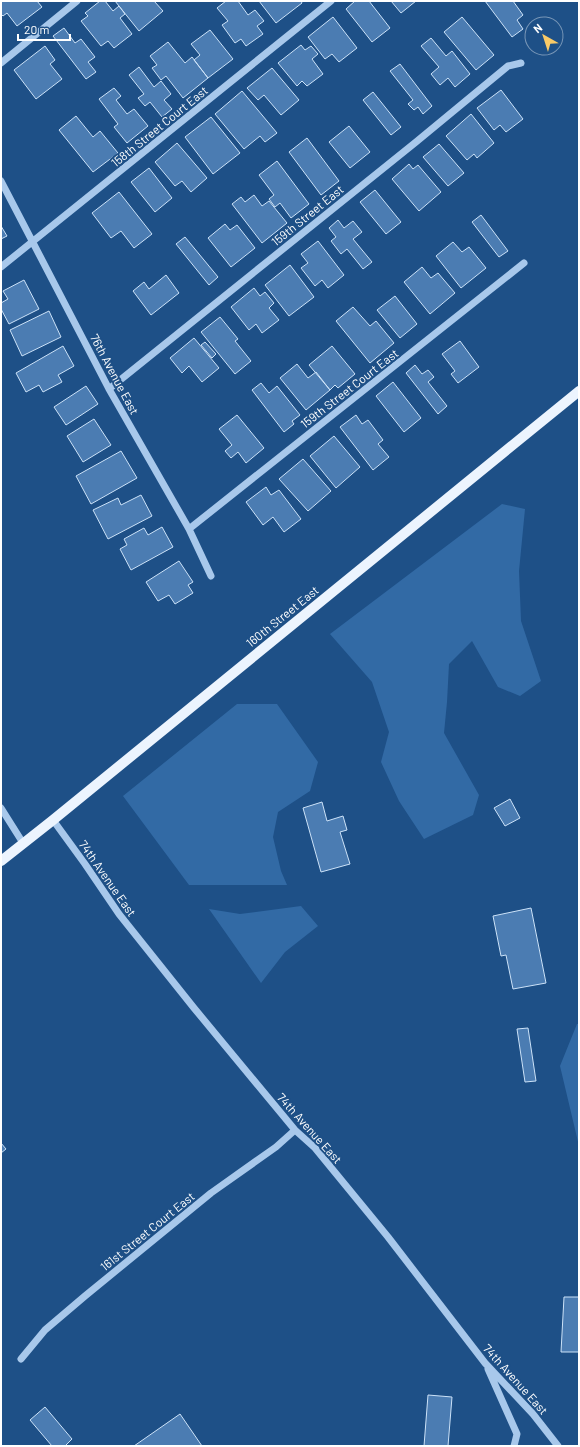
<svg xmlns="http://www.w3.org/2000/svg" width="580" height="1447" font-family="Barlow,sans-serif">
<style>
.green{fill:#326aa5}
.building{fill:#4b7cb2;stroke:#cce2f8}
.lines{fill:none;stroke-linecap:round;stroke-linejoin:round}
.minor{stroke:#a8c8eb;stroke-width:7}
.major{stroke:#ecf4fe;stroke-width:10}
.labels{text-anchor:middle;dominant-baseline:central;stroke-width:4;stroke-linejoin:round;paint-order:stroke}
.street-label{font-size:12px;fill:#fff;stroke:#1e5087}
</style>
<rect width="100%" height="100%" fill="#1e5087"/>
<path class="green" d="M 502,504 L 525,509 L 519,571 L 521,621 L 541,681 L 520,696 L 498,687 L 472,641 L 449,664 L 447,702 L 444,733 L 479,795 L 473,815 L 424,839 L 399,801 L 381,762 L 389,732 L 372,682 L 330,634 Z
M 237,704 L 277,704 L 318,762 L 310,791 L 278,812 L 273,837 L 281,871 L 287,885 L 189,885 L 123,796 Z
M 301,906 L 318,926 L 285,952 L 261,983 L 209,909 L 240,914 Z
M 577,1024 L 579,1024 L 579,1146 L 560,1066 Z"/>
<path class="building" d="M 1,1 L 37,1 L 42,7 L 17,26 L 7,13 L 3,16 L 1,14 Z
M 100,1 L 105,1 L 113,11 L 119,6 L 125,14 L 120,18 L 132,34 L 114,48 L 108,41 L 101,46 L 81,21 L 88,16 L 85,13 Z
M 115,1 L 154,1 L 163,11 L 139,31 Z
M 226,1 L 238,1 L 248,15 L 255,10 L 264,21 L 257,26 L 263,34 L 246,46 L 241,39 L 235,43 L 222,25 L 228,21 L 217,8 Z
M 259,1 L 301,1 L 302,3 L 276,23 Z
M 355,1 L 369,1 L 390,28 L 372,42 L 346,9 Z
M 391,1 L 416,1 L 401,13 Z
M 485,1 L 513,1 L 523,15 L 517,20 L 523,29 L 512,37 Z
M 333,17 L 357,48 L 339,62 L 332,54 L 325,59 L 308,37 Z
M 462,17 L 494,55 L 476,70 L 444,32 Z
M 64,28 L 75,43 L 81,39 L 95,57 L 88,62 L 96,72 L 86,79 L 53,36 Z
M 210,30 L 233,59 L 208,78 L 194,60 L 200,55 L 191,44 Z
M 431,38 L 446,56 L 452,51 L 470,74 L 455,87 L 448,78 L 440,85 L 431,74 L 439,67 L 421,46 Z
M 168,42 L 185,63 L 192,57 L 208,78 L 183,98 L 166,76 L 161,80 L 152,68 L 157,65 L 150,56 Z
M 301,45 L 305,50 L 311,46 L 318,54 L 312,59 L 323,74 L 307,86 L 302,81 L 297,86 L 278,63 Z
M 45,46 L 55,60 L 50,64 L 62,79 L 36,99 L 14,70 Z
M 400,64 L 432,106 L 423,114 L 418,107 L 414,110 L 408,104 L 413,100 L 390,71 Z
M 139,67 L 154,87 L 161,81 L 171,94 L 164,100 L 172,109 L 162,117 L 150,102 L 145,106 L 138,98 L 144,94 L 129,75 Z
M 272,68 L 299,100 L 281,115 L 264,95 L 258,100 L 247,88 Z
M 114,88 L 121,96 L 116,100 L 127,114 L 134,109 L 148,126 L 127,143 L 114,127 L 118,124 L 99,99 Z
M 501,90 L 523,119 L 506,132 L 500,125 L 494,130 L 477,108 Z
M 242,91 L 277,133 L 265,142 L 260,136 L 244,149 L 215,114 Z
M 373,92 L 401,127 L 391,135 L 363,100 Z
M 471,114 L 494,143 L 477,158 L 474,154 L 467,160 L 446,136 Z
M 76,116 L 93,137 L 100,131 L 118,153 L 93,172 L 59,130 Z
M 211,117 L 240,153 L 213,174 L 185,137 Z
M 349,126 L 370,152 L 350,168 L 329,142 Z
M 307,138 L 339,181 L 321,195 L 289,152 Z
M 177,143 L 207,178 L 191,192 L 182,181 L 175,186 L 155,162 Z
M 439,144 L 464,173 L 448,186 L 423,157 Z
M 277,161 L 309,204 L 291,218 L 280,203 L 275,207 L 269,199 L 274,195 L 259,175 Z
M 409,164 L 413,169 L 418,165 L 441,192 L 419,211 L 392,179 Z
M 149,168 L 172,198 L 155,212 L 131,182 Z
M 375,190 L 401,222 L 386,234 L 360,202 Z
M 119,192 L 152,234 L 134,248 L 121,231 L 111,238 L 92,213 Z
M 254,195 L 262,206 L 269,201 L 287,223 L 262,243 L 232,204 L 241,197 L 245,202 Z
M 481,215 L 508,251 L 499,257 L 472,222 Z
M 338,220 L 344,228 L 353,221 L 362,232 L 353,239 L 372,262 L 363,269 L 347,249 L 341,254 L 331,241 L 336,237 L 329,228 Z
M 225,224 L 230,230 L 237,225 L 255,248 L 231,267 L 208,238 Z
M 1,226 L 7,236 L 1,239 Z
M 185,237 L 218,277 L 209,285 L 176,244 Z
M 318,241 L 344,275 L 328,288 L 322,280 L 315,286 L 301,268 L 308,263 L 301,254 Z
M 453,242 L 462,252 L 469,247 L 486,268 L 461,288 L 436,256 Z
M 290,265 L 314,297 L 289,316 L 265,285 Z
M 422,267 L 431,278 L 438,273 L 455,293 L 430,314 L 404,282 Z
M 166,275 L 179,293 L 151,315 L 133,291 L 144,282 L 149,289 Z
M 24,280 L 39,309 L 9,324 L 1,309 L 1,303 L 8,299 L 3,291 Z
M 254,288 L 260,296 L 265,292 L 274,303 L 269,308 L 279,320 L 262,333 L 256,324 L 249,330 L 231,307 Z
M 395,296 L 417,324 L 400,338 L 377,310 Z
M 353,307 L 370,326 L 376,321 L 394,343 L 370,363 L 336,321 Z
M 49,311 L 61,337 L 22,356 L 10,330 Z
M 220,317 L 238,339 L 235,341 L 251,361 L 235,374 L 201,332 Z
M 194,338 L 219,368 L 202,382 L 189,366 L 182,373 L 170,358 Z
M 460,341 L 479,367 L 458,383 L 451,374 L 455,371 L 442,354 Z
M 205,342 L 216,354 L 212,358 L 201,345 Z
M 63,346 L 74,366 L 58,375 L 62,382 L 43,392 L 39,385 L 26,392 L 16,373 Z
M 332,346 L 355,374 L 338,388 L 335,385 L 330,390 L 309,365 Z
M 297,364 L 308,378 L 316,372 L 330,390 L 306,410 L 280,378 Z
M 415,365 L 422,374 L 428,370 L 434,377 L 428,382 L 447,406 L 438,414 L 406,373 Z
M 393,382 L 421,418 L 404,432 L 376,396 Z
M 261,383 L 269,393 L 277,386 L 300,415 L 292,421 L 294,424 L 284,432 L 252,390 Z
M 86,386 L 98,404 L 66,425 L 54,407 Z
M 237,415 L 264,448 L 246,463 L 238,452 L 231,458 L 225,451 L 232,445 L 219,429 Z
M 356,415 L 362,424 L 368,420 L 383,440 L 378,444 L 389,457 L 373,470 L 340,427 Z
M 94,419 L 111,445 L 83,462 L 67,436 Z
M 334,436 L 360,467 L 336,488 L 310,456 Z
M 121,451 L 137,478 L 91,504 L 76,476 Z
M 303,459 L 331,491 L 308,511 L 279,479 Z
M 266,487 L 271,495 L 279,490 L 301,519 L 284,532 L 273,517 L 263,525 L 246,502 Z
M 141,495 L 152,516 L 108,539 L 93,510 L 118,498 L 121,505 Z
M 162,527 L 173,547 L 131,570 L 120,549 L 127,545 L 124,539 L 144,528 L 148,535 Z
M 179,561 L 193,582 L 188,585 L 193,593 L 175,604 L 169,595 L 158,601 L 146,582 Z
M 510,799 L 520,818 L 505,826 L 494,808 Z
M 322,802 L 327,821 L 343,816 L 347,830 L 340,832 L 350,864 L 321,872 L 303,808 Z
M 531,908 L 546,983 L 513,989 L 506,955 L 501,956 L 493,916 Z
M 528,1028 L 536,1081 L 525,1082 L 517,1029 Z
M 1,1143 L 6,1149 L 1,1153 Z
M 564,1297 L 579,1297 L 579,1352 L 561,1352 Z
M 428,1395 L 452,1397 L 448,1446 L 424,1446 Z
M 45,1407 L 72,1439 L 65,1446 L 52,1446 L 30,1420 Z
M 180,1414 L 202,1446 L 134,1446 Z"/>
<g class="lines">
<path class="minor" d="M 1,63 L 77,1
M 1,181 L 109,389 L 189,529 L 211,576
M 1,267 L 331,1
M 109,389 L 416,142 L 508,66 L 521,63
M 189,529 L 524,263
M 1,808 L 23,843
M 53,820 L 85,864 L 119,914 L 194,1008 L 295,1130 L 315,1148 L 388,1237 L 485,1363 L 533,1414 L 558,1446
M 21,1359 L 45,1330 L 85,1296 L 211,1193 L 276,1147 L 295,1130
M 488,1369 L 517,1434 L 514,1446"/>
<path class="major" d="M 1,861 L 53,820 L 579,391"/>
</g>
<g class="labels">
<g class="street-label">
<text transform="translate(159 126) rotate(-39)">158th Street Court East</text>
<text transform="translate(307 215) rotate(-39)">159th Street East</text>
<text transform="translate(115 374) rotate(62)">76th Avenue East</text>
<text transform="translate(349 388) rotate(-38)">159th Street Court East</text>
<text transform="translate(282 616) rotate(-39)">160th Street East</text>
<text transform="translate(108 878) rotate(55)">74th Avenue East</text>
<text transform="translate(310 1128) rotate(48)">74th Avenue East</text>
<text transform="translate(147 1231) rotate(-39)">161st Street Court East</text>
<text transform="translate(516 1379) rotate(48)">74th Avenue East</text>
</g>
</g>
<rect width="580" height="1447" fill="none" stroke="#ffffff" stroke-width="4"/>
<g transform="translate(544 36) rotate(321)"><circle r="19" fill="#1e5087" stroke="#7896b7"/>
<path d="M0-3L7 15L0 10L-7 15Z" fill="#f9ca67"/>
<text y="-6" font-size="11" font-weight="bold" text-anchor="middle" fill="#ffffff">N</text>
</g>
<path d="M18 34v6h52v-6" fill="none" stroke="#ffffff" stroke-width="2"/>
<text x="24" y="34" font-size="12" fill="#ffffff" stroke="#1e5087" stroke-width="3" paint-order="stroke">20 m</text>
</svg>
